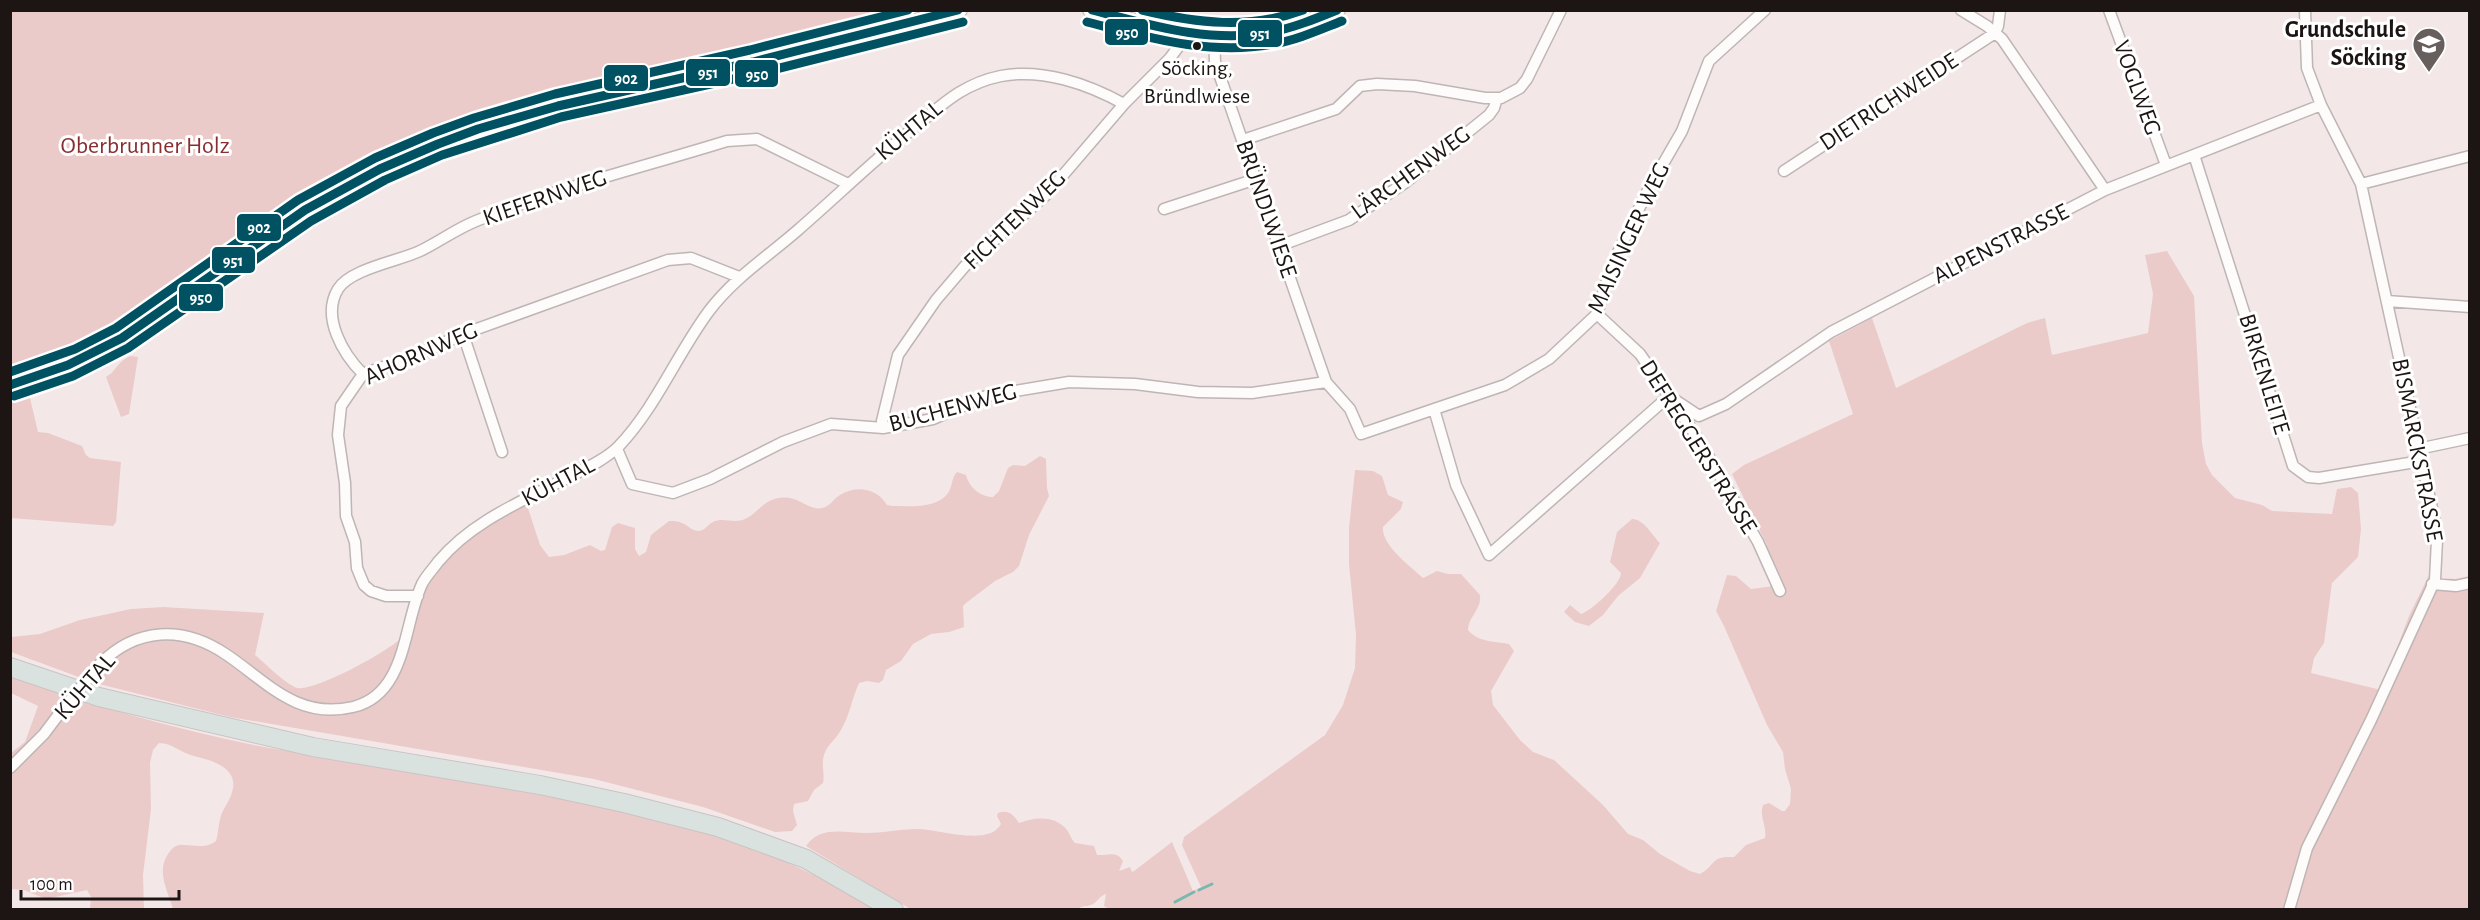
<svg xmlns="http://www.w3.org/2000/svg" width="2480" height="920" font-family="'Alegreya Sans',sans-serif">
<style>
.green{fill:#eacbc9}
.lines{fill:none;stroke-linecap:round;stroke-linejoin:round}
.stream{stroke:#78b9af;stroke-width:3}
.minor-casing{stroke:#beb5b5;stroke-width:13}
.tertiary-casing{stroke:#beb5b5;stroke-width:16}
.primary-casing{stroke:#c9c4c3;stroke-width:20}
.minor{stroke:#fdfcfb;stroke-width:10}
.tertiary{stroke:#fdfcfb;stroke-width:14}
.primary{stroke:#dae2e0;stroke-width:18}
.minor-bridge-casing{stroke:#beb5b5;stroke-width:13;stroke-linecap:butt}
.minor-bridge{stroke:#fdfcfb;stroke-width:10}
.bus-1-casing{stroke:#fff;stroke-width:14}
.bus-2-casing{stroke:#fff;stroke-width:14}
.bus-3-casing{stroke:#fff;stroke-width:14}
.bus-1{stroke:#005262;stroke-width:9}
.bus-2{stroke:#005262;stroke-width:9}
.bus-3{stroke:#005262;stroke-width:9}
.bus-dot{fill:#1c1514;stroke:#fff;stroke-width:2}
.labels{text-anchor:middle;dominant-baseline:central;stroke-width:6;stroke-linejoin:round;paint-order:stroke}
.bus-label{font-size:22px;fill:#1c1514;stroke:#fff}
.poi-label{font-size:24px;font-weight:bold;fill:#1c1514;stroke:#fff;text-anchor:end}
.street-label{font-size:24px;fill:#1c1514;stroke:#fff}
.park-label{font-size:24px;fill:#882e31;stroke:#fff}
.line-badge{stroke:#fff;stroke-width:2}
.badge-label{font-size:16px;text-anchor:middle;font-weight:bold;fill:#fff}
</style>
<rect width="100%" height="100%" fill="#f3e8e7"/>
<path class="green" d="M 11,10 L 888,10 L 889,17 L 642,79 L 493,112 L 359,163 L 195,276 L 75,346 L 11,371 Z
M 2167,251 L 2194,296 L 2202,443 L 2206,464 L 2212,475 L 2235,498 L 2262,505 L 2272,511 L 2332,514 L 2337,489 L 2351,487 L 2358,493 L 2361,529 L 2358,557 L 2332,583 L 2324,643 L 2314,658 L 2311,673 L 2381,690 L 2409,616 L 2428,577 L 2455,579 L 2469,576 L 2469,909 L 1111,910 L 1104,906 L 1106,894 C 1099,896 1097,903 1091,905 C 1085,907 1083,905 1078,909 L 912,910 L 806,846 C 820,825 845,833 866,833 C 883,833 900,829 917,829 C 938,829 989,847 1001,824 L 997,816 L 998,813 C 1008,809 1014,815 1019,823 C 1035,817 1055,815 1067,830 C 1070,834 1071,839 1075,843 L 1094,846 L 1097,855 C 1106,856 1117,850 1123,861 L 1119,871 L 1130,867 L 1132,872 L 1134,871 L 1172,842 L 1193,891 L 1201,887 L 1182,845 L 1184,837 L 1325,735 L 1343,705 L 1355,668 L 1356,635 L 1349,564 L 1349,528 L 1355,470 L 1373,471 L 1382,476 L 1388,495 L 1403,502 L 1401,509 L 1383,527 C 1381,545 1410,566 1423,578 L 1437,571 L 1448,574 L 1461,574 L 1480,595 C 1482,609 1468,617 1468,630 C 1479,643 1495,641 1509,644 L 1514,651 L 1491,691 L 1493,705 L 1520,740 L 1533,752 L 1554,760 L 1603,805 L 1628,834 L 1643,840 L 1660,854 L 1690,871 L 1700,874 C 1717,864 1710,856 1734,857 L 1746,845 L 1765,838 C 1767,826 1759,817 1763,805 L 1769,803 L 1782,811 L 1785,811 L 1790,804 L 1791,789 L 1785,769 L 1783,752 L 1767,725 L 1724,626 L 1716,611 L 1727,575 L 1736,576 L 1751,589 L 1774,586 L 1762,553 L 1767,545 L 1732,474 L 1744,465 L 1853,414 L 1829,341 L 1872,318 L 1896,388 L 2027,323 L 2045,318 L 2052,355 L 2148,333 L 2153,294 L 2145,255 Z
M 131,356 L 138,357 L 129,414 L 121,417 L 106,377 C 117,371 118,360 131,356 Z
M 30,398 L 38,432 L 48,433 L 82,446 L 86,455 L 90,458 L 121,462 L 116,522 L 113,526 L 11,518 L 11,400 Z
M 1040,456 L 1046,459 L 1047,488 L 1049,496 L 1029,535 L 1019,566 L 1013,572 L 995,581 L 966,603 L 963,606 L 964,627 L 949,632 L 931,634 L 913,644 L 901,661 L 886,670 L 883,680 L 879,683 L 867,681 L 859,683 C 852,698 850,714 842,728 C 837,739 828,743 824,755 C 821,765 825,774 823,783 L 814,790 L 808,801 L 794,804 L 793,811 L 797,825 L 792,831 L 775,832 L 703,807 L 594,779 L 230,717 L 95,683 L 11,652 L 11,637 L 40,634 L 80,620 L 131,609 L 163,607 L 264,613 L 255,655 C 264,662 287,686 298,688 C 317,691 400,646 411,629 C 419,616 418,595 427,582 C 452,544 489,524 526,502 L 540,545 L 549,557 L 564,555 L 590,545 L 601,551 L 605,550 L 612,527 L 618,523 L 635,528 L 635,549 L 639,556 L 646,552 L 651,535 L 669,521 C 687,520 688,530 698,531 C 705,531 708,524 713,522 C 723,517 734,524 745,519 C 758,513 762,501 779,498 C 800,495 807,511 822,508 C 830,507 833,499 840,495 C 856,485 877,488 887,505 L 893,506 C 910,506 936,509 948,493 C 953,486 951,478 957,472 L 966,475 C 969,487 980,497 993,497 L 999,491 L 1008,468 L 1013,465 L 1025,466 Z
M 1632,519 C 1644,519 1652,535 1660,543 L 1640,578 L 1618,596 L 1603,615 L 1589,626 L 1575,622 L 1564,612 L 1570,605 L 1581,614 C 1591,611 1621,584 1621,573 L 1610,562 L 1617,532 Z
M 11,677 C 94,706 178,730 264,747 C 307,755 351,759 395,766 C 498,782 601,801 701,830 C 763,847 822,879 879,909 L 173,909 C 168,891 156,872 168,854 C 172,848 176,844 184,845 C 196,845 206,849 216,841 C 219,832 218,822 222,813 C 225,806 230,800 232,792 C 240,768 211,760 194,756 C 181,753 172,743 159,743 L 153,750 L 150,763 L 151,809 L 143,875 L 144,909 L 90,909 L 91,897 L 87,890 L 46,899 L 24,890 L 11,889 L 11,753 L 25,742 L 38,706 L 11,693 Z"/>
<g class="lines">
<path class="stream" d="M 1199,890 L 1212,884
M 1175,902 L 1194,892"/>
<defs>
<path id="minor" d="M 1961,10 L 1987,26 L 2002,39 L 2105,190
M 2109,10 L 2166,165
M 1214,35 L 1215,62 L 1326,382 L 1350,409 L 1361,434 L 1505,385 L 1549,359 L 1597,314 L 1611,267 L 1648,190 L 1682,131 L 1709,61 L 1765,10
M 1243,140 L 1336,109 L 1360,86 L 1377,84 L 1415,86 L 1485,98 L 1501,98 L 1520,88 L 1527,79 L 1561,10
M 2194,155 L 2293,466 L 2308,477 L 2319,478 L 2421,461
M 1784,171 L 1995,33 L 1998,26 L 2000,10
M 2361,184 L 2470,156
M 1164,209 L 1256,179
M 1279,246 L 1349,220 L 1406,182 L 1489,115 L 1494,108 L 1497,98
M 2387,301 L 2470,307
M 1597,314 L 1640,354 L 1699,440 L 1758,542 L 1780,591
M 463,334 L 502,452
M 363,374 C 343,354 321,317 338,289 C 350,269 399,261 420,251 C 439,242 456,229 476,221 C 557,188 643,167 727,141 L 757,139 L 848,184
M 1434,409 L 1456,485 L 1489,555 L 1669,396 L 1699,416 L 1726,404 L 1831,332 L 2105,190 L 2321,105
M 883,428 L 882,421 L 898,355 L 936,300 L 965,266 L 1046,195 L 1124,104 L 1170,58 L 1182,42 L 1183,32
M 617,449 L 632,484 L 673,493 L 710,479 L 783,442 L 831,424 L 883,428 L 933,419 L 986,396 L 1069,382 L 1135,384 L 1198,392 L 1252,393 L 1326,382
M 2418,449 L 2470,438
M 2432,584 L 2456,586 L 2470,583
M 418,596 L 386,596 L 371,591 L 364,585 L 357,568 L 355,542 L 346,516 L 345,483 L 338,435 L 341,406 L 363,374 L 415,356 L 463,334 L 668,260 L 691,258 L 739,277
M 99,665 C 136,627 183,625 227,655 C 267,682 297,720 353,707 C 407,694 403,625 422,584 C 426,576 433,569 438,562 C 471,522 522,501 567,478 C 584,469 605,460 619,446 C 656,407 677,354 709,311 C 734,278 767,257 798,230 C 836,197 871,163 910,131 C 940,107 961,84 1001,76 C 1042,68 1088,84 1124,104
M 10,768 L 44,734 L 59,714
M 2289,910 L 2307,848 L 2371,720 L 2435,580 L 2437,540 L 2435,522 L 2361,184 L 2321,105 L 2307,68 L 2305,10"/>
<path id="tertiary" d="M 1090,10 C 1148,24 1207,43 1268,33 C 1291,29 1316,18 1338,10
M 10,385 C 41,375 73,365 102,349 C 156,321 202,281 251,246 C 297,213 348,183 399,160 C 502,113 613,93 723,69 C 803,51 881,29 960,10"/>
<path id="primary" d="M 10,667 L 99,697 L 313,747 L 540,785 L 624,803 L 718,827 L 806,859 L 894,910"/>
</defs>
<use href="#minor" class="minor-casing"/>
<use href="#tertiary" class="tertiary-casing"/>
<use href="#primary" class="primary-casing"/>
<use href="#minor" class="minor"/>
<use href="#tertiary" class="tertiary"/>
<use href="#primary" class="primary"/>
<defs>
<path id="minor-bridge" d="M 59,714 L 99,665"/>
</defs>
<use href="#minor-bridge" class="minor-bridge-casing"/>
<use href="#minor-bridge" class="minor-bridge"/>
<defs>
<path id="bus-1" d="M 1092,10 C 1150,25 1211,44 1271,32 C 1293,28 1315,19 1337,10
M 10,385 L 68,365 L 122,338 L 305,210 L 380,169 L 438,144 L 478,129 L 558,106 L 753,62 L 958,10"/>
<path id="bus-2" d="M 1087,22 C 1147,37 1210,56 1273,44 C 1297,40 1319,30 1342,21
M 14,396 L 73,376 L 128,348 L 311,221 L 385,180 L 442,155 L 561,117 L 756,74 L 963,22"/>
<path id="bus-3" d="M 1142,10 C 1196,23 1249,30 1303,10
M 10,372 L 75,349 L 116,328 L 298,200 L 375,158 L 433,133 L 474,118 L 555,94 L 750,50 L 908,10"/>
</defs>
<use href="#bus-1" class="bus-1-casing"/>
<use href="#bus-2" class="bus-2-casing"/>
<use href="#bus-3" class="bus-3-casing"/>
<use href="#bus-1" class="bus-1"/>
<use href="#bus-2" class="bus-2"/>
<use href="#bus-3" class="bus-3"/>
</g>
<defs>
<symbol id="school-pin" viewBox="-11 -11 22 30"><path d="M0 17L-7.5 6A9.5 9.5 0 1 1 7.5 6Z" fill="#675f5e" stroke="#fff"/><path d="M0-5L7-2L0 1L-7-2ZM-4 1L0 2.5L4 1V4Q0 6-4 4Z" fill="#fff"/></symbol>
</defs>
<g fill-rule="evenodd">
<use href="#school-pin" x="2410" y="25" width="38" height="52"/>
</g>
<circle class="bus-dot" cx="1197" cy="46" r="5"/>
<g class="labels">
<g class="bus-label">
<text x="1197" y="68">Söcking,<tspan x="1197" dy="28">Bründlwiese</tspan></text>
</g>
<g class="poi-label">
<text x="2406" y="30">Grundschule<tspan x="2406" dy="28">Söcking</tspan></text>
</g>
<g class="street-label">
<text transform="translate(2137 88) rotate(70)">VOGLWEG</text>
<text transform="translate(1889 102) rotate(-33)">DIETRICHWEIDE</text>
<text transform="translate(909 131) rotate(-40)">KÜHTAL</text>
<text transform="translate(1411 173) rotate(-36)">LÄRCHENWEG</text>
<text transform="translate(545 198) rotate(-19)">KIEFERNWEG</text>
<text transform="translate(1266 209) rotate(71)">BRÜNDLWIESE</text>
<text transform="translate(1015 220) rotate(-44)">FICHTENWEG</text>
<text transform="translate(1629 238) rotate(-65)">MAISINGER WEG</text>
<text transform="translate(2001 244) rotate(-27)">ALPENSTRASSE</text>
<text transform="translate(421 354) rotate(-24)">AHORNWEG</text>
<text transform="translate(2264 374) rotate(73)">BIRKENLEITE</text>
<text transform="translate(953 408) rotate(-15)">BUCHENWEG</text>
<text transform="translate(1698 447) rotate(58)">DEFREGGERSTRASSE</text>
<text transform="translate(2417 450) rotate(79)">BISMARCKSTRASSE</text>
<text transform="translate(558 482) rotate(-28)">KÜHTAL</text>
<text transform="translate(85 687) rotate(-49)">KÜHTAL</text>
</g>
<g class="park-label">
<text x="145" y="146">Oberbrunner Holz</text>
</g>
</g>
<g class="line-badge">
<rect x="1104" y="18" width="45" height="28" rx="6" fill="#005262"/>
<rect x="1237" y="19" width="46" height="29" rx="6" fill="#005262"/>
<rect x="685" y="58" width="46" height="29" rx="6" fill="#005262"/>
<rect x="734" y="59" width="45" height="29" rx="6" fill="#005262"/>
<rect x="603" y="64" width="46" height="28" rx="6" fill="#005262"/>
<rect x="236" y="213" width="46" height="29" rx="6" fill="#005262"/>
<rect x="211" y="246" width="45" height="28" rx="6" fill="#005262"/>
<rect x="178" y="283" width="46" height="29" rx="6" fill="#005262"/>
</g>
<g class="badge-label">
<text x="1127" y="38">950</text>
<text x="1260" y="39">951</text>
<text x="708" y="78">951</text>
<text x="757" y="80">950</text>
<text x="626" y="84">902</text>
<text x="259" y="233">902</text>
<text x="233" y="266">951</text>
<text x="201" y="303">950</text>
</g>
<rect width="2480" height="920" fill="none" stroke="#1c1514" stroke-width="24"/>
<path d="M21 890v9h158v-9" fill="none" stroke="#1c1514" stroke-width="3"/>
<text x="30" y="890" font-size="18" fill="#1c1514" stroke="#ffffff" stroke-width="4.5" paint-order="stroke">100 m</text>
</svg>
